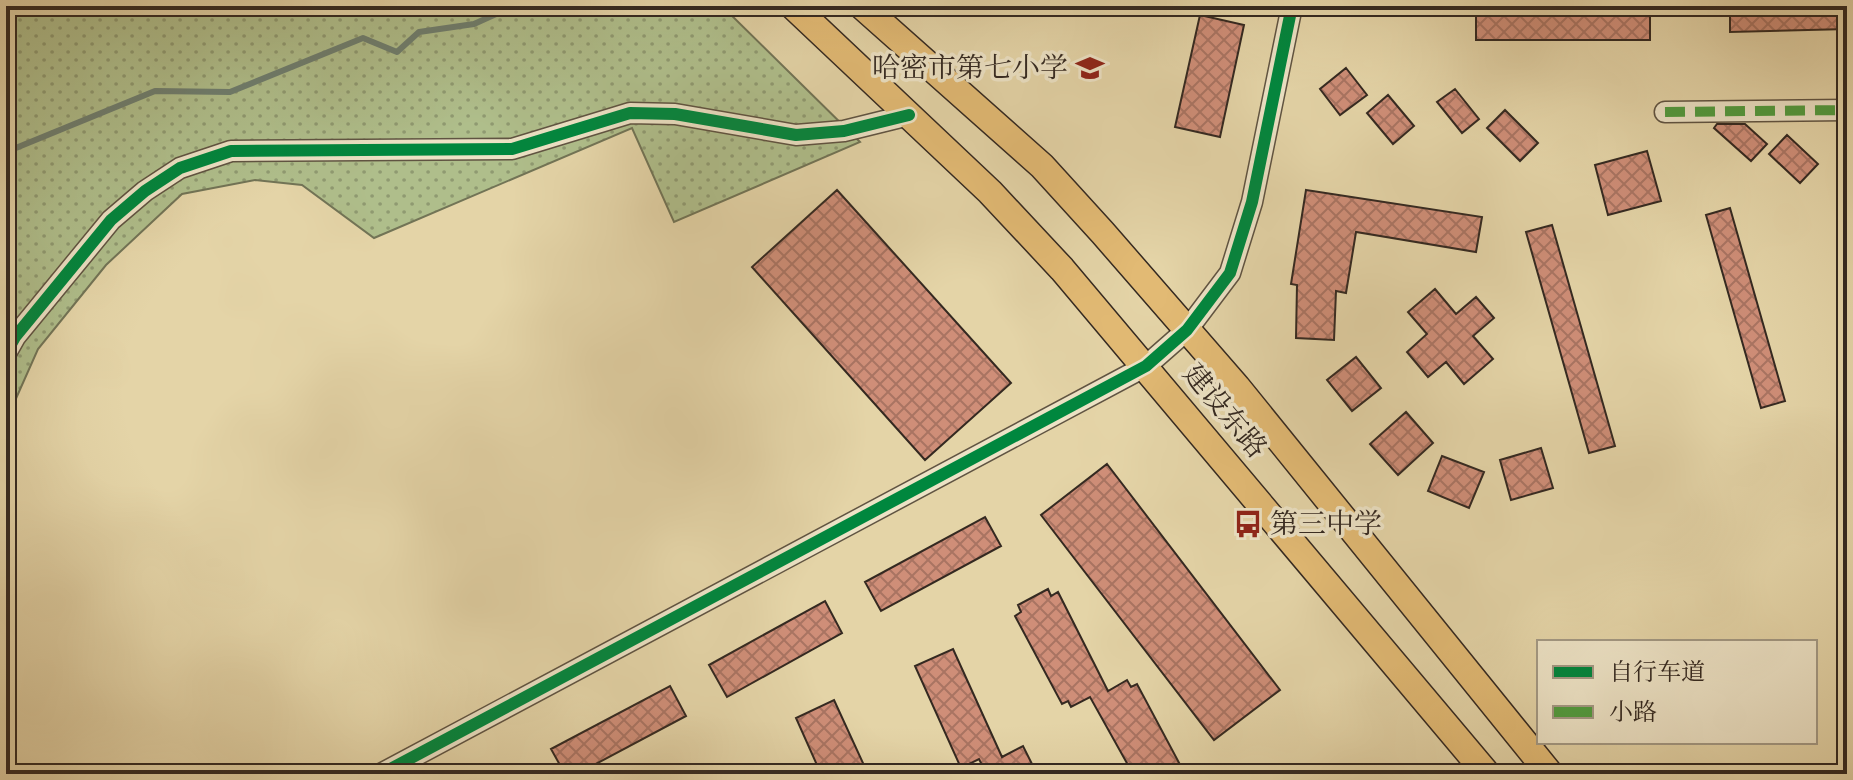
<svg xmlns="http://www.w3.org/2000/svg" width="1853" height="780" font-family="Cardo,'Noto Serif SC',serif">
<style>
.park{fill:url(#park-dots);stroke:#727456;stroke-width:2}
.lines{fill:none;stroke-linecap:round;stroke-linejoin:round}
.stream{stroke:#6f7f70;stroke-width:6}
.building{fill:url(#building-cross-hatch);stroke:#342921;stroke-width:2}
.minor-casing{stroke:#605442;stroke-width:23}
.major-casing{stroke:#342921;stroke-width:29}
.minor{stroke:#ede3c6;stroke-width:20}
.major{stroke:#e2ba74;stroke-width:26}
.quiet{stroke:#519c3f;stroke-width:10;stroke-dasharray:20 10;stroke-linecap:butt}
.cycleway-casing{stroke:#ede3c6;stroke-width:17}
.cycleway{stroke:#00873e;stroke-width:12}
.labels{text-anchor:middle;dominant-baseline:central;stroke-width:7;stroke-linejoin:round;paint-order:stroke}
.poi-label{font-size:28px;fill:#342921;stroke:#ede3c6;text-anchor:end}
.street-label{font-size:28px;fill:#342921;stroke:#ede3c6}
</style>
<defs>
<pattern id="park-dots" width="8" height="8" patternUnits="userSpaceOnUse" patternTransform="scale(2)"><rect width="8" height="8" fill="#afbe8b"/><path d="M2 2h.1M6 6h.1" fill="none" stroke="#8f9a71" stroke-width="1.8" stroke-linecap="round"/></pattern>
<pattern id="building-cross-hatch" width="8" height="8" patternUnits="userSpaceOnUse" patternTransform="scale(2)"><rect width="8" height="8" fill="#cf8e78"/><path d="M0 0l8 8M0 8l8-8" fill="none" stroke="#a97462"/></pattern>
</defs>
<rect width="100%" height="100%" fill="#e4d4a7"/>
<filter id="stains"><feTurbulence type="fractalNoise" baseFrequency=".0025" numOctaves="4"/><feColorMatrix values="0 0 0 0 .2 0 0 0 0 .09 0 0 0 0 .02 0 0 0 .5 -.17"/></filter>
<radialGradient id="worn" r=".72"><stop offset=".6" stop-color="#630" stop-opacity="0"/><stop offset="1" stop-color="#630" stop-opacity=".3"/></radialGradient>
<path class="park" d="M 6,6 L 722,6 L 860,142 L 674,222 L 632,128 L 374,238 L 302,185 L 255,180 L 182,194 L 106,265 L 38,349 L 6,421 Z"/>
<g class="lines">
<path class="stream" d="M 6,152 L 155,91 L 230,92 L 363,38 L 397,52 L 419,32 L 474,24 L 514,6"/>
</g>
<path class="building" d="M 1476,6 L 1650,6 L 1650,40 L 1476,40 Z
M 1730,6 L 1847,6 L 1847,29 L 1730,32 Z
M 1200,15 L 1244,25 L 1220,137 L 1175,127 Z
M 1346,68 L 1367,95 L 1340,115 L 1320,89 Z
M 1455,89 L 1479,119 L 1462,133 L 1437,102 Z
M 1388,95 L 1414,126 L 1393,144 L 1367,113 Z
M 1505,110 L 1538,143 L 1520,161 L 1487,128 Z
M 1717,124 L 1745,124 L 1767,144 L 1751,161 L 1714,128 Z
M 1787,135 L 1818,164 L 1800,183 L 1769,154 Z
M 1647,151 L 1661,201 L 1608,215 L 1595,165 Z
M 837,190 L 1011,383 L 925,460 L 752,267 Z
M 1306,190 L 1482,217 L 1476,252 L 1356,232 L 1346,293 L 1336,291 L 1334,340 L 1296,338 L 1297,285 L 1291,284 Z
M 1730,208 L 1785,401 L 1761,408 L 1706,215 Z
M 1552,225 L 1615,446 L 1589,453 L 1526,232 Z
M 1435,289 L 1456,314 L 1476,297 L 1494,318 L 1473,336 L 1493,359 L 1464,384 L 1446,362 L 1428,377 L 1407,352 L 1427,334 L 1408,312 Z
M 1356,357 L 1381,388 L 1352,411 L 1327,380 Z
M 1406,412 L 1433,443 L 1398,475 L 1370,444 Z
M 1541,448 L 1553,488 L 1511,500 L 1500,460 Z
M 1442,456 L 1484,472 L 1469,508 L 1428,491 Z
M 1107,464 L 1280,690 L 1214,740 L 1041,515 Z
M 985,517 L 1001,546 L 881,611 L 865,582 Z
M 1048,589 L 1051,596 L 1058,592 L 1108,691 L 1127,680 L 1131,687 L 1137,684 L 1185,774 L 1133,774 L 1090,697 L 1071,707 L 1068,701 L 1062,704 L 1015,616 L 1021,612 L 1018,605 Z
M 825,601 L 842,633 L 727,697 L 709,665 Z
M 953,649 L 1002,757 L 1023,746 L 1037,774 L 968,774 L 983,767 L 979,759 L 961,768 L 915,666 Z
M 670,686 L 686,716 L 577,774 L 565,774 L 551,749 Z
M 834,700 L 868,774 L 821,774 L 796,718 Z"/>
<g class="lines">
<defs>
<path id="minor" d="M 1665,112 L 1847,110
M 6,353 L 15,337 L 111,220 L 145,191 L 180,168 L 231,151 L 512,149 L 630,113 L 675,114 L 796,135 L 844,131 L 909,115
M 381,774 L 1146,366 L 1187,330 L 1230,273 L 1252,202 L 1292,6"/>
<path id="major" d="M 793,6 L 990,192 L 1062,269 L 1487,774
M 862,6 L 1042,166 L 1103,233 L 1237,387 L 1550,774"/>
</defs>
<use href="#minor" class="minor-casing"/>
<use href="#major" class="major-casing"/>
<use href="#minor" class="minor"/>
<use href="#major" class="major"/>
<path class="quiet" d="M 1665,112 L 1847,110"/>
<defs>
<path id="cycleway" d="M 6,353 L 15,337 L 111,220 L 145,191 L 180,168 L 231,151 L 512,149 L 630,113 L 675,114 L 796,135 L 844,131 L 909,115
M 381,774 L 1146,366 L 1187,330 L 1230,273 L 1252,202 L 1292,6"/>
</defs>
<use href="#cycleway" class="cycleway-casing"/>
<use href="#cycleway" class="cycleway"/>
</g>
<defs>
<symbol id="school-bare" viewBox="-9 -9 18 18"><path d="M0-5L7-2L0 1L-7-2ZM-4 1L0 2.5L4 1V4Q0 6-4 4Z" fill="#8f2418" stroke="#ede3c6" stroke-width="2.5" paint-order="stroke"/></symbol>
<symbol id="bus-bare" viewBox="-9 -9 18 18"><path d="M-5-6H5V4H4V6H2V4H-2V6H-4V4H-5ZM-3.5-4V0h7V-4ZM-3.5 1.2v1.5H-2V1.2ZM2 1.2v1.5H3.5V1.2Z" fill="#8f2418" stroke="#ede3c6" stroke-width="2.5" paint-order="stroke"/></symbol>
</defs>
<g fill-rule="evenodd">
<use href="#school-bare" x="1070" y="48" width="40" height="40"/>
<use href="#bus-bare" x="1228" y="504" width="40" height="40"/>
</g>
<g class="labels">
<g class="poi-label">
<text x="1068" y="68">哈密市第七小学</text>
<text x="1270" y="524" text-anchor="start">第三中学</text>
</g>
<g class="street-label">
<text transform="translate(1225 411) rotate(50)">建设东路</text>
</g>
</g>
<rect width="1853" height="780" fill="none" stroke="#e4d4a7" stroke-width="32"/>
<rect x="8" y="8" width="1837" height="764" fill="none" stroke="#342921" stroke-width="4"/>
<rect x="16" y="16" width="1821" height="748" fill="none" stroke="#342921" stroke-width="2"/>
<rect x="1537" y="640" width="280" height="104" fill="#ede3c6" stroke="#a39984" stroke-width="2"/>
<rect x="1553" y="666" width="40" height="12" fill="#00873e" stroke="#a39984" stroke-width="2"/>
<text x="1609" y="680" font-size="24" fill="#342921">自行车道</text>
<rect x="1553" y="706" width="40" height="12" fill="#519c3f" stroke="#a39984" stroke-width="2"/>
<text x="1609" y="720" font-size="24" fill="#342921">小路</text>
<rect width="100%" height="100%" filter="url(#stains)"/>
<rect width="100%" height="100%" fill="url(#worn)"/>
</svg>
